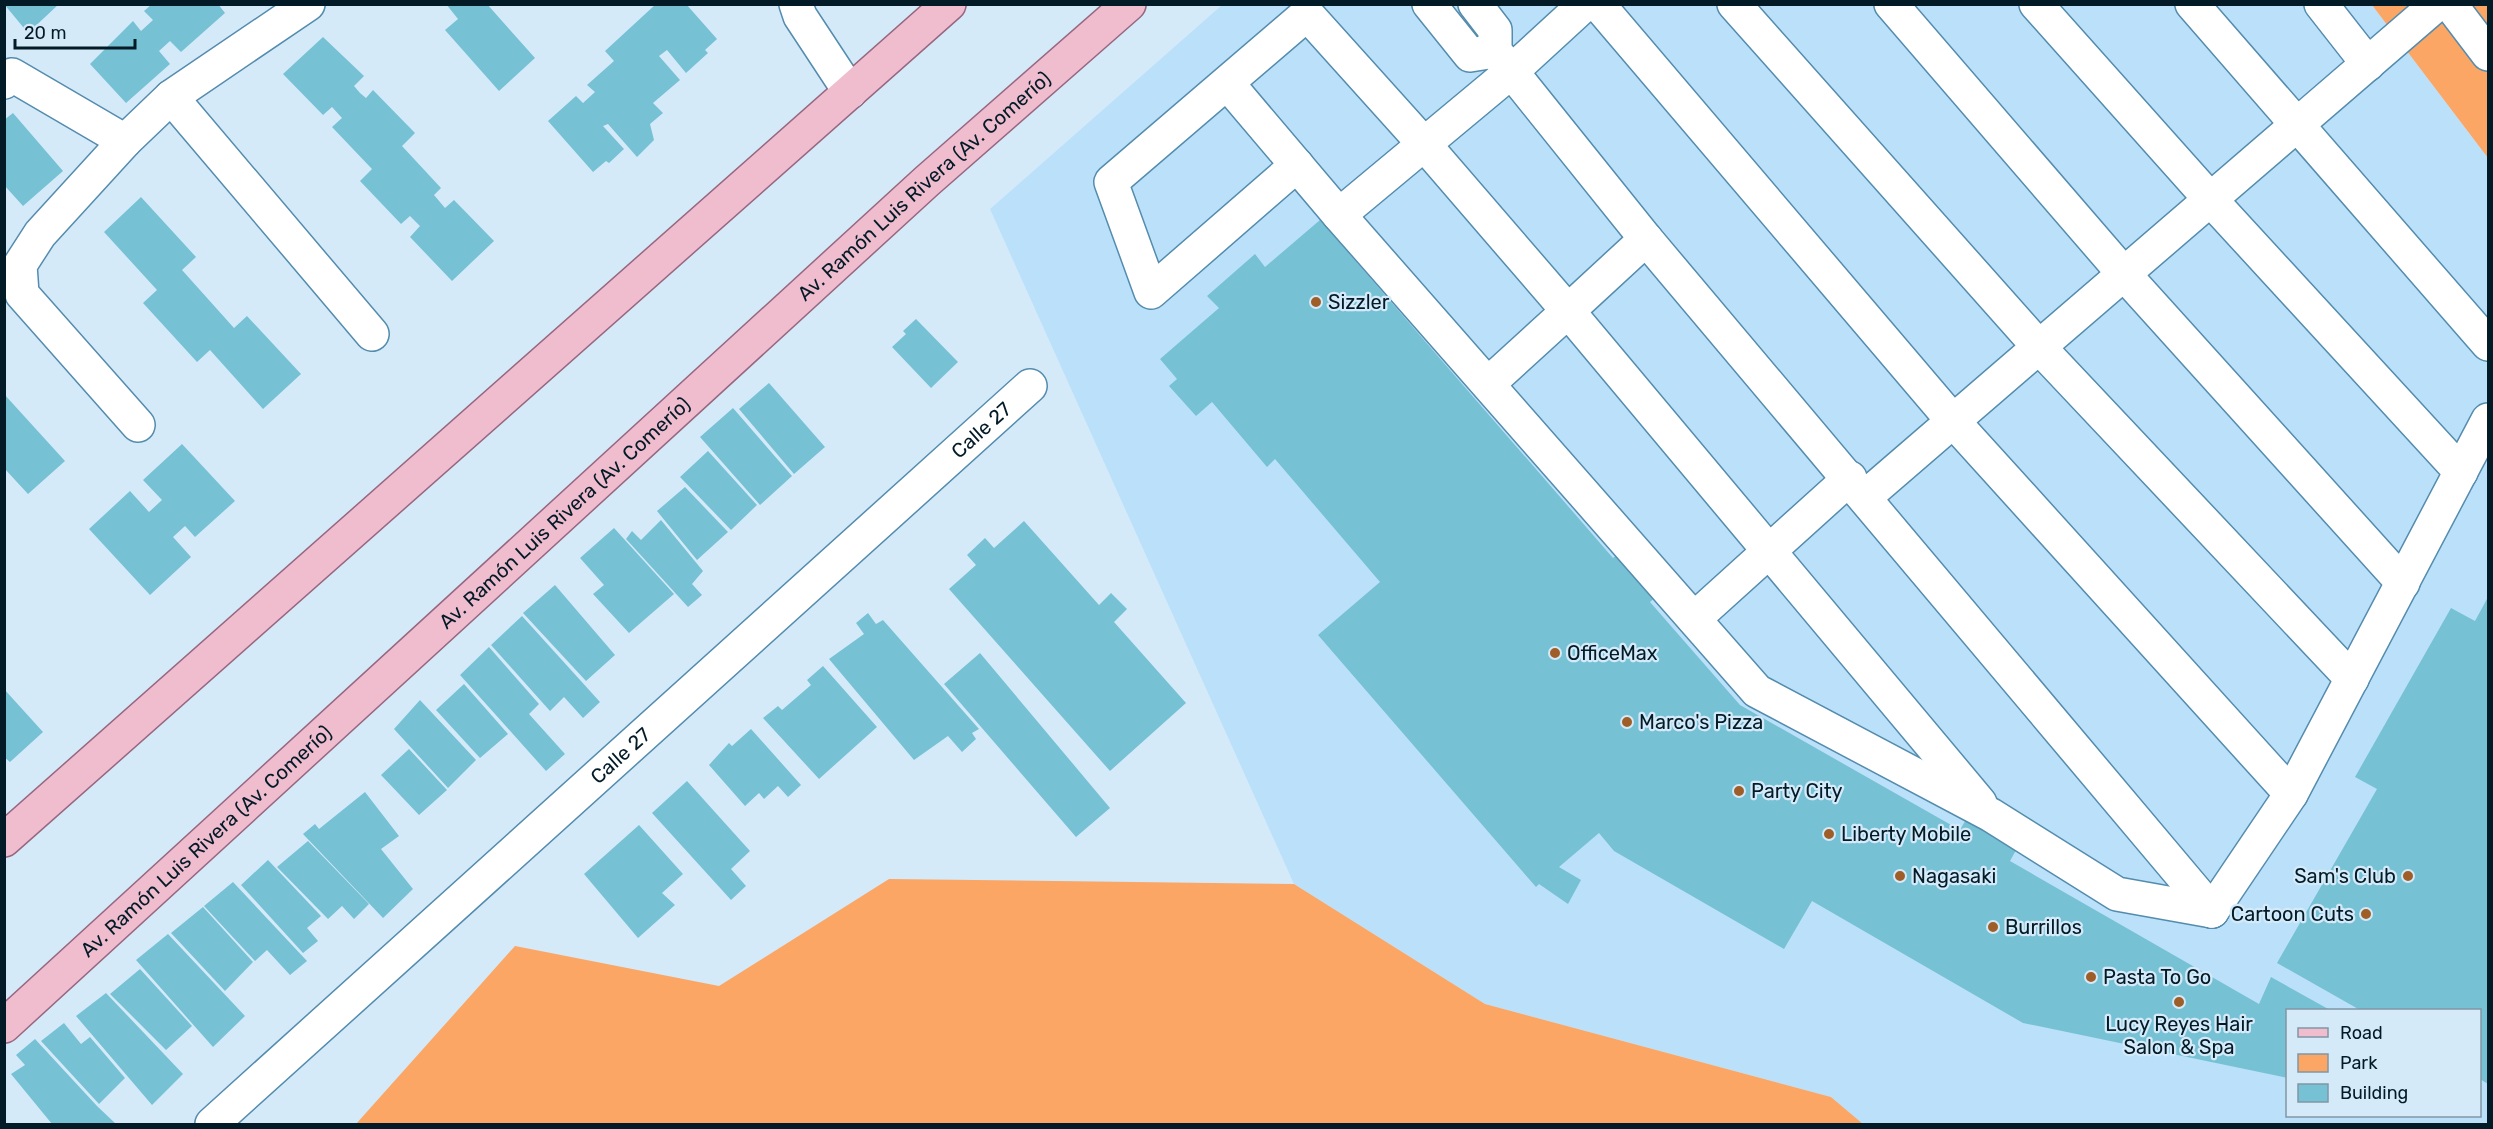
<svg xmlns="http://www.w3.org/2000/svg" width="2493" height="1129" font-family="Rubik,sans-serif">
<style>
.built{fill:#bbe1fa;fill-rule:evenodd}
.green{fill:#fba665}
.building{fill:#77c1d5}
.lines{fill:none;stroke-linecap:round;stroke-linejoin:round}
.minor-casing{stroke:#548cae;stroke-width:36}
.major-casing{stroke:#97677f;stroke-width:36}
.minor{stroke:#fff;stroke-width:33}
.major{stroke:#f0bdcf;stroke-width:33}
.poi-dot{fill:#9f5e28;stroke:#d4eaf9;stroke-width:2}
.labels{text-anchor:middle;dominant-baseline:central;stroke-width:4.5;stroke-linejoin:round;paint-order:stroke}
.street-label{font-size:20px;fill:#031a27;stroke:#d4eaf9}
.poi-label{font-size:20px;fill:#031a27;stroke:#d4eaf9;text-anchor:start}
</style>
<rect width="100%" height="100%" fill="#d4eaf9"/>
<path class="built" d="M 1222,5 L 2372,5 L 2488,158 L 2488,1124 L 1863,1124 L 1831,1097 L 1485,1004 L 1294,884 L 990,209 ZM 2288,1010 L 2480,1010 L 2480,1116 L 2288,1116 Z"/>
<path class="green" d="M 2372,5 L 2488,5 L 2488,158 Z
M 889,879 L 1294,884 L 1485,1004 L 1831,1097 L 1863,1124 L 356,1124 L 515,946 L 719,986 Z"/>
<path class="building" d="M 4,4 L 59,4 L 28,33 Z
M 152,4 L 218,4 L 225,13 L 181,52 L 170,41 L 159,51 L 170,64 L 126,103 L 90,64 L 133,21 L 141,31 L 153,20 L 144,11 Z
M 446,4 L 487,4 L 535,58 L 499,91 L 445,30 L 458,19 Z
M 656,4 L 686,4 L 717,39 L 705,50 L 708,53 L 686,73 L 667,50 L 659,56 L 680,80 L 653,103 L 663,113 L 650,124 L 654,140 L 637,157 L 608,124 L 603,126 L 624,149 L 609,163 L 606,161 L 593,172 L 548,121 L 576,96 L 583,103 L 595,92 L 587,85 L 614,61 L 605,51 Z
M 323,37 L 364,76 L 354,86 L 360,93 L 366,98 L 373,90 L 415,133 L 402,146 L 441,188 L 434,195 L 445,208 L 454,200 L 494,241 L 452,281 L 410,237 L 420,226 L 410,216 L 401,224 L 360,181 L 372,169 L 332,127 L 342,118 L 332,107 L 323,115 L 283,74 Z
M 13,113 L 63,171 L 23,206 L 4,185 L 4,120 Z
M 141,197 L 196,257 L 182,270 L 234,328 L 247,316 L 301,374 L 263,409 L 210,350 L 197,362 L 143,303 L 157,290 L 104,232 Z
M 1320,220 L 1613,558 L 1627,546 L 1664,590 L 1650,602 L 1740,705 L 1960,830 L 1969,814 L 2020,843 L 2010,861 L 2259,1004 L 2271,977 L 2330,1010 L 2288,1010 L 2288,1078 L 2023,1023 L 1812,901 L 1784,949 L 1614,851 L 1599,833 L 1559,867 L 1581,880 L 1568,904 L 1539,884 L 1536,887 L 1318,635 L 1380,582 L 1275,459 L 1267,467 L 1212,402 L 1196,416 L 1169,386 L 1177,379 L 1160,359 L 1219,308 L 1207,296 L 1255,254 L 1265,267 Z
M 916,319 L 958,362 L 931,388 L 892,347 L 906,334 L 903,331 Z
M 769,383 L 825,447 L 794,474 L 739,409 Z
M 4,394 L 65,461 L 28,494 L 4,468 Z
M 733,408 L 792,476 L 760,505 L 700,437 Z
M 182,444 L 235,501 L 195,537 L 185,526 L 173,537 L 191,557 L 150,595 L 89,529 L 130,491 L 149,512 L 162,500 L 143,480 Z
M 708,451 L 757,505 L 731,530 L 680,477 Z
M 685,487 L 728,532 L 697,560 L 657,511 Z
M 661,520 L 703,571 L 692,584 L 702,595 L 688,607 L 626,539 L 632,531 L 641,540 Z
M 1024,521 L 1099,605 L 1111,593 L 1127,609 L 1114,622 L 1186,703 L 1110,771 L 949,589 L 976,565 L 967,555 L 985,538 L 994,548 Z
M 614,528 L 674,594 L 629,633 L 593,594 L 604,585 L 580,558 Z
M 555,585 L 615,655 L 586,681 L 523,613 Z
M 2488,597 L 2488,1084 L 2480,1079 L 2480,1010 L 2360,1010 L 2277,963 L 2377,789 L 2355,777 L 2451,608 L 2475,621 Z
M 868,613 L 876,624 L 883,620 L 979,729 L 972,733 L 976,739 L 962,752 L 948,736 L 914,760 L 829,659 L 864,634 L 856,623 Z
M 522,616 L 600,702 L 583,718 L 564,697 L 550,711 L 491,645 Z
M 489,647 L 539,704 L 529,714 L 565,754 L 546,771 L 460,675 Z
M 980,653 L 1110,808 L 1076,837 L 944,684 Z
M 823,666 L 877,727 L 819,779 L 763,718 L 778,706 L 782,710 L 811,685 L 807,680 Z
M 464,684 L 508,734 L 480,758 L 436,710 Z
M 4,689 L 43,732 L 10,762 L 4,757 Z
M 420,700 L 476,760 L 448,788 L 394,729 Z
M 751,729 L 801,785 L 788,797 L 778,786 L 764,799 L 759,793 L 745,806 L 709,765 L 729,743 L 732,746 Z
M 409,749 L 447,790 L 419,815 L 381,775 Z
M 687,781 L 750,851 L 731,869 L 746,886 L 731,900 L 652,813 Z
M 365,792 L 399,836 L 381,849 L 413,889 L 383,918 L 303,834 L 315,824 L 319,829 Z
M 639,825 L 683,874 L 662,893 L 675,905 L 638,938 L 584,874 Z
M 308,841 L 369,904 L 354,919 L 342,906 L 328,919 L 277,867 Z
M 268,860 L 321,916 L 307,928 L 318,941 L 303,953 L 241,885 Z
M 233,882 L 307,961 L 290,975 L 267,950 L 255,961 L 204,906 Z
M 203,907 L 253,962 L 225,991 L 171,933 Z
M 168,934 L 245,1016 L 213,1047 L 136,960 Z
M 140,969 L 192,1026 L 166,1050 L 110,994 Z
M 106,993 L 183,1074 L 152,1105 L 76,1016 Z
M 64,1023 L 81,1044 L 90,1037 L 125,1078 L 99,1104 L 41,1041 Z
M 35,1039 L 97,1106 L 116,1124 L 52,1124 L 11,1074 L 25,1065 L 16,1055 Z"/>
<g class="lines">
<defs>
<g id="minor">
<path d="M 796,4 L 800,16 L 850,92"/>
<path d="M 1429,4 L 1470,55 L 1495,51"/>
<path d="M 1475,4 L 1495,30 L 1495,51 L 1646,239 L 2212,911"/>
<path d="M 1598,4 L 1953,421 L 2291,794"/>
<path d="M 1734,4 L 2039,347 L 2352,679"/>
<path d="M 1891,4 L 2124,274 L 2403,583"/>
<path d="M 2036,4 L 2210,199 L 2461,472"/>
<path d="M 2192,4 L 2488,344"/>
<path d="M 2321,4 L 2368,64"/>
<path d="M 2450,4 L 2488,54"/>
<path d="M 4,82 L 12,75 L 125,141 L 171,97 L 308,4"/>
<path d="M 1228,84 L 1339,215 L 1757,691 L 1991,815 L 2117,894 L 2212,911"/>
<path d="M 171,97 L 372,334"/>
<path d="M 125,141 L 40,234 L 20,265 L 22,294 L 138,425"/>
<path d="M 1297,165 L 1151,292 L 1111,182 L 1307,14 L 1424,144 L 1568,311 L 1646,239"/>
<path d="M 1339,215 L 1512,71 L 1585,4"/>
<path d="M 1488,384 L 1568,311 L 1980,803"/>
<path d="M 1865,497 L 2437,4"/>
<path d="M 1694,619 L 1850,478"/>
<path d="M 2212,911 L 2291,794 L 2488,420"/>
<path id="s1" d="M 212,1124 L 1030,386"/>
</g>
<g id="major">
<path d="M 4,840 L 949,4"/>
<path id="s2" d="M 4,1026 L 927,181 L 1129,4"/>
</g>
</defs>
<use href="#minor" class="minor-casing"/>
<use href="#major" class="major-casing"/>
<use href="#minor" class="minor"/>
<use href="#major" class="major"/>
</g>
<g class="poi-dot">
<circle cx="1316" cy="302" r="6"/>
<circle cx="1555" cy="653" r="6"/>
<circle cx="1627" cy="722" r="6"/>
<circle cx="1739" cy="791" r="6"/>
<circle cx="1829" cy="834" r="6"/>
<circle cx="1900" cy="876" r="6"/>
<circle cx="2408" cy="876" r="6"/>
<circle cx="2366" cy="914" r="6"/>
<circle cx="1993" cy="927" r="6"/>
<circle cx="2091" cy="977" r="6"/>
<circle cx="2179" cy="1002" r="6"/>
</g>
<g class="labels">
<g class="street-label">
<text stroke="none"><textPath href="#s2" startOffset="1246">Av. Ramón Luis Rivera (Av. Comerío)</textPath></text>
<text stroke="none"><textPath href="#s1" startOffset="1036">Calle 27</textPath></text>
<text stroke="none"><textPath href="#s2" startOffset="760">Av. Ramón Luis Rivera (Av. Comerío)</textPath></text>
<text stroke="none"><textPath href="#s1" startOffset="550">Calle 27</textPath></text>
<text stroke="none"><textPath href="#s2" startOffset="274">Av. Ramón Luis Rivera (Av. Comerío)</textPath></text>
</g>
<g class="poi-label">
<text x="1328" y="302">Sizzler</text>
<text x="1567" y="653">OfficeMax</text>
<text x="1639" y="722">Marco's Pizza</text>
<text x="1751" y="791">Party City</text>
<text x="1841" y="834">Liberty Mobile</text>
<text x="1912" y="876">Nagasaki</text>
<text x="2396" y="876" text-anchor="end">Sam's Club</text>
<text x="2354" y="914" text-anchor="end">Cartoon Cuts</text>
<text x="2005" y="927">Burrillos</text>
<text x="2103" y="977">Pasta To Go</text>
<text x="2179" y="1024" text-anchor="middle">Lucy Reyes Hair<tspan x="2179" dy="23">Salon &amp; Spa</tspan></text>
</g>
</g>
<rect width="2493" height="1129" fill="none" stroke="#031a27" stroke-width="12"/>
<rect x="2286" y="1009" width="195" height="108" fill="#d4eaf9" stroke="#8097a5" stroke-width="1.5"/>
<rect x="2298" y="1028" width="30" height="9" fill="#f0bdcf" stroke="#8097a5" stroke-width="1.5"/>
<text x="2340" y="1039" font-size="18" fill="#031a27">Road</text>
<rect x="2298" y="1054" width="30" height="18" fill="#fba665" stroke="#8097a5" stroke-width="1.5"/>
<text x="2340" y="1069" font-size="18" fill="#031a27">Park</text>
<rect x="2298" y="1084" width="30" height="18" fill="#77c1d5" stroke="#8097a5" stroke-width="1.5"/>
<text x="2340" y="1099" font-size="18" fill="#031a27">Building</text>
<path d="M15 39v9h120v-9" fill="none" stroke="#031a27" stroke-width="3"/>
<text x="24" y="39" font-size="18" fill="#031a27" stroke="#d4eaf9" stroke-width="4.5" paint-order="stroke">20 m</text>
</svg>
